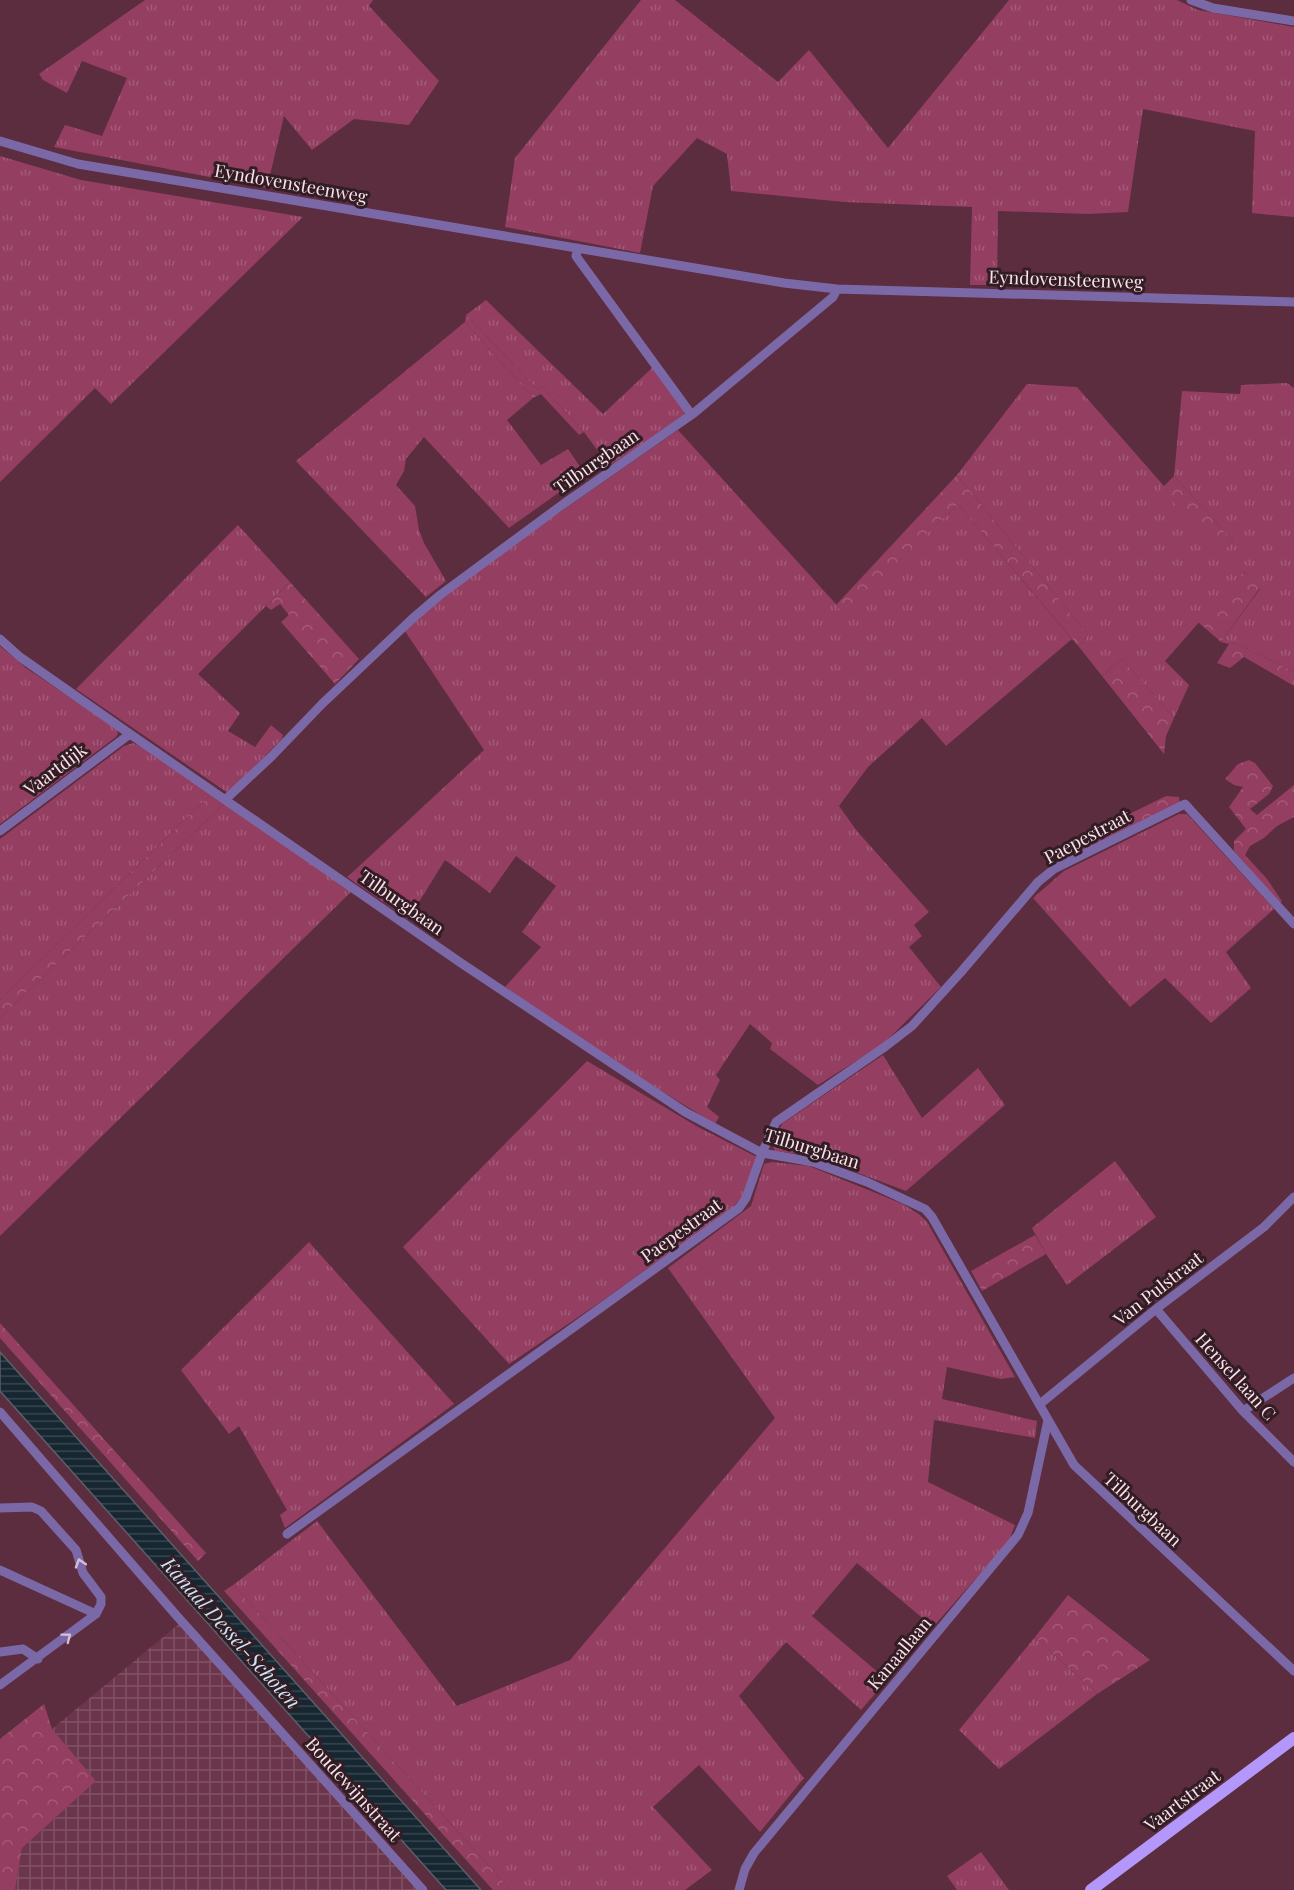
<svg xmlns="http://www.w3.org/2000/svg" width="1294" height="1890" font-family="'Playfair Display',serif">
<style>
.industrial{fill:url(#industrial-grid)}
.grass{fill:url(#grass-tufts)}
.forest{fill:url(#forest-crowns)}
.water{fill:url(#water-rules);stroke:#5b5f69;stroke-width:1.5}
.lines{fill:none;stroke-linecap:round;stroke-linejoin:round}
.minor{stroke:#7b69a7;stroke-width:9}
.major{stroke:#b497fb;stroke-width:12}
.oneway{stroke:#d5bed6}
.labels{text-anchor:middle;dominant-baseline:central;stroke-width:6;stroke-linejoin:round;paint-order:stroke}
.street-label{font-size:18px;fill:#fbe2ea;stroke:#331d25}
.water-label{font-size:20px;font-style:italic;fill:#cae4f5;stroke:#331d25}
</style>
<defs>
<pattern id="industrial-grid" width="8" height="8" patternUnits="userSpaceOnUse" patternTransform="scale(1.5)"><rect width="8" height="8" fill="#6b354b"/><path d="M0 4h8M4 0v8" fill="none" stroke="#815265"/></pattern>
<pattern id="grass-tufts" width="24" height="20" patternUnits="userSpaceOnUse" patternTransform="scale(1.5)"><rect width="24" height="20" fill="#943e62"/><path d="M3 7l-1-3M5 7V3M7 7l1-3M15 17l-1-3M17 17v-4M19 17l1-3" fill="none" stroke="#a45a79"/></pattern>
<pattern id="forest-crowns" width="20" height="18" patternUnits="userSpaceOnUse" patternTransform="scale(1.5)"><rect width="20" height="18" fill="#943e62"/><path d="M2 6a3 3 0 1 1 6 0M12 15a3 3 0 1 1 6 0" fill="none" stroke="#a45a79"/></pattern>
<pattern id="water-rules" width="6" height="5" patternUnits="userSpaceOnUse" patternTransform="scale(1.5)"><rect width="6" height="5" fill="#162732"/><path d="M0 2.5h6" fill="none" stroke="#394650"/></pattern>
</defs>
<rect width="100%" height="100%" fill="#5c2c3f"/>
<path class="industrial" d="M 179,1624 L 419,1890 L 15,1890 L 22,1848 L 96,1781 L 52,1729 Z"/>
<path class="grass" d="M 145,0 L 373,0 L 369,6 L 439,81 L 409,125 L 354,119 L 312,150 L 284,116 L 267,188 L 54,147 L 65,125 L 102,136 L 127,78 L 82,61 L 67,93 L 43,80 L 39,74 Z
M 641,0 L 675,0 L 778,82 L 809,50 L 888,148 L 1009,0 L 1177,0 L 1198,10 L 1294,27 L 1294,217 L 1252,213 L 1255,131 L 1143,109 L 1128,212 L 1088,214 L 998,211 L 997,285 L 970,285 L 972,207 L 844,202 L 731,191 L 727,154 L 697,138 L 653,186 L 640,253 L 505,227 L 515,158 Z
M 0,156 L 81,180 L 303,217 L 111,404 L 95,388 L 0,482 Z
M 486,300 L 603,414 L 653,367 L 685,411 L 683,417 L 609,466 L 584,432 L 542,386 L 537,389 L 466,315 Z
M 465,322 L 533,398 L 507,420 L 541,465 L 568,449 L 585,474 L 509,528 L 424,437 L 406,459 L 404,471 L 396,485 L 415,506 L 419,530 L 424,543 L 446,581 L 426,597 L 296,461 Z
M 1287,383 L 1294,388 L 1294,672 L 1236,643 L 1229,644 L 1221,642 L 1260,589 L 1244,571 L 1165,661 L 1189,685 L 1174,718 L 1122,659 L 1102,676 L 1079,647 L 1088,635 L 957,475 L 1027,384 L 1077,387 L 1164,486 L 1162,488 L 1221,553 L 1233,541 L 1174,476 L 1182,391 L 1240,394 L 1241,385 Z
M 678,430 L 844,613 L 958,504 L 1072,639 L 946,746 L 922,718 L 868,767 L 839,806 L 857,831 L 929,912 L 914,925 L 922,936 L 909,947 L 941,987 L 883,1044 L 818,1085 L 770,1049 L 772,1043 L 750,1024 L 716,1075 L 720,1080 L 707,1107 L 719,1117 L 715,1124 L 634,1074 L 505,987 L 541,947 L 522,932 L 556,886 L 516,856 L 490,893 L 445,860 L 414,910 L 355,870 L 484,750 L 405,631 L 432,605 L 491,560 Z
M 238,525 L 290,582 L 198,674 L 240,713 L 228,731 L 255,747 L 271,725 L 283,735 L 282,739 L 228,793 L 76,689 Z
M 0,646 L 26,668 L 116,728 L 118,733 L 116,737 L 0,824 Z
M 133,743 L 141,747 L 211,794 L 0,1000 L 0,839 L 124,746 Z
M 224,804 L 352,891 L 0,1236 L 0,1018 Z
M 1179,814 L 1187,814 L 1274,909 L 1226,952 L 1251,988 L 1211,1023 L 1165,978 L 1130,1007 L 1033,898 L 1064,871 Z
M 883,1055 L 922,1118 L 978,1068 L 1005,1105 L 906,1191 L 813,1156 L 775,1151 C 769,1141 777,1132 783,1123 Z
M 587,1061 L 698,1127 L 757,1157 L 744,1195 L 732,1208 L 599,1303 L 509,1364 L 403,1247 Z
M 1115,1161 L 1156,1217 L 1067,1285 L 1046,1254 L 1032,1228 Z
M 772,1162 L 809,1166 L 903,1204 L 920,1215 L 927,1222 L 1015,1377 L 1001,1379 L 947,1367 L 942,1399 L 1037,1421 L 1035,1438 L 934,1420 L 928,1482 L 1015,1525 L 1009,1541 L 933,1627 L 857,1563 L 812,1616 L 887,1680 L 861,1710 L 786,1642 L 739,1696 L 804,1778 L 760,1832 L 699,1765 L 653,1807 L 712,1870 L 685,1890 L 511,1890 L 233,1585 L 317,1521 L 457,1706 L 570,1660 L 775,1418 L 668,1268 L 751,1206 L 764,1164 Z
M 309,1242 L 454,1404 L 285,1528 L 280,1515 L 287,1510 L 239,1426 L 229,1434 L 181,1370 Z
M 1035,1637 L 1097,1694 L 999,1769 L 959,1730 Z
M 981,1852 L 1009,1890 L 957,1890 L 947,1876 Z"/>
<path class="forest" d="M 466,315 L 537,389 L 542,386 L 584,432 L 579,435 L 541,394 L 533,398 L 465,322 Z
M 957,475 L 1088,635 L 1079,647 L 958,504 L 844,614 L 836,605 Z
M 1174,476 L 1233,541 L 1221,554 L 1161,489 Z
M 1244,571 L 1260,588 L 1221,642 L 1198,622 Z
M 290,582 L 359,659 L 335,684 L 281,622 L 289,615 L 280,604 L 271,610 L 266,606 Z
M 1236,643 L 1294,672 L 1294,686 L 1244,657 L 1230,668 L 1217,663 L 1229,644 Z
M 1122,659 L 1174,718 L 1166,736 L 1164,754 L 1102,676 Z
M 1249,760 L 1255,763 L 1273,786 L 1269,794 L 1250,809 L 1257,815 L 1294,785 L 1294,817 L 1277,826 L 1264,838 L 1250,846 L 1245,855 L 1267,879 L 1282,901 L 1280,903 L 1234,851 L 1234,841 L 1246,829 L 1229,807 L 1243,787 L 1234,785 L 1225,779 L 1238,764 Z
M 211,794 L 224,804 L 0,1018 L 0,1000 Z
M 1166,796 L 1179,797 L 1180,803 L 1060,862 L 1056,850 Z
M 355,870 L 414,910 L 408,919 L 347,877 Z
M 1035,1235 L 1046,1254 L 982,1291 L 971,1271 Z
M 0,1323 L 206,1553 L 198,1561 L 0,1338 Z
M 233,1585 L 511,1890 L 493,1890 L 224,1591 Z
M 1068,1595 L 1150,1660 L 1097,1694 L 1035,1637 Z
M 44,1704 L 52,1729 L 96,1781 L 22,1848 L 15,1890 L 0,1890 L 0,1739 Z"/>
<path class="water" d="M 0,1352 L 481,1890 L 446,1890 L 0,1391 Z"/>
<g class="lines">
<path class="minor" d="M 1191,0 L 1213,8 L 1294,21
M 0,141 L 78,164 L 784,283 L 837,289 L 1294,302
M 578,248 L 576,256 L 691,414
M 0,639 L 20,657 L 130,734 L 461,963 L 685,1112 L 762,1153 L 813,1162 L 867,1182 L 925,1209 L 932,1217 L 1074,1465 L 1294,1671
M 226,799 L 272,756 L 322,704 L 412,619 L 440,595 L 562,505 L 694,413 L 833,297 L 837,289
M 0,831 L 130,734
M 1156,1309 L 1243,1411 L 1294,1462
M 1040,1404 L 1156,1309 L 1264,1227 L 1294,1197
M 1243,1411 L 1294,1378
M 0,1412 L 176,1615 L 423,1890
M 0,1508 L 32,1507 L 41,1511 L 76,1550 L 83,1573 L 101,1597 L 101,1604 L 96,1614 L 0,1685
M 287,1534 L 739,1208 L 746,1198 L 762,1153 L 776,1122 L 886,1046 L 912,1026 L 961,972 L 1038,882 L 1054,869 L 1185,804 L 1294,924
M 0,1570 L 96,1614
M 0,1652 L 23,1649 L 38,1659
M 739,1890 L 745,1869 L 754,1853 L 1018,1535 L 1028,1513 L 1048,1420"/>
<path class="major" d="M 1091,1890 L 1294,1738"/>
</g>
<defs><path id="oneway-chevron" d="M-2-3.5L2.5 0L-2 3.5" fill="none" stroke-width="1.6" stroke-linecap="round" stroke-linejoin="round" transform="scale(1.5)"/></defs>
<g class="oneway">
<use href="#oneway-chevron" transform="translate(80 1563) rotate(-108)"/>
<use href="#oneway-chevron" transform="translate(67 1637) rotate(-37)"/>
</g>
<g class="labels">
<g class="street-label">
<text transform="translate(291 183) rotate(10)">Eyndovensteenweg</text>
<text transform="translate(1066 279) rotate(2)">Eyndovensteenweg</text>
<text transform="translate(596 461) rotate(-35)">Tilburgbaan</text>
<text transform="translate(55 769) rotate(-37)">Vaartdijk</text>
<text transform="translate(1087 836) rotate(-28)">Paepestraat</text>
<text transform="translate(402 902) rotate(35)">Tilburgbaan</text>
<text transform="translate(812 1148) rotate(17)">Tilburgbaan</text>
<text transform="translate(681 1230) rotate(-36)">Paepestraat</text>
<text transform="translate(1158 1288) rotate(-38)">Van Pulstraat</text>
<text transform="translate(1236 1376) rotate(48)">Hensel laan C</text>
<text transform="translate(1143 1509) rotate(43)">Tilburgbaan</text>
<text transform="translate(899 1653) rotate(-50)">Kanaallaan</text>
<text transform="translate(354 1789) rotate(48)">Boudewijnstraat</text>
<text transform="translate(1182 1800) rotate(-37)">Vaartstraat</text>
</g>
<g class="water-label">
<text transform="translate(232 1632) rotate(48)">Kanaal Dessel-Schoten</text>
</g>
</g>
</svg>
